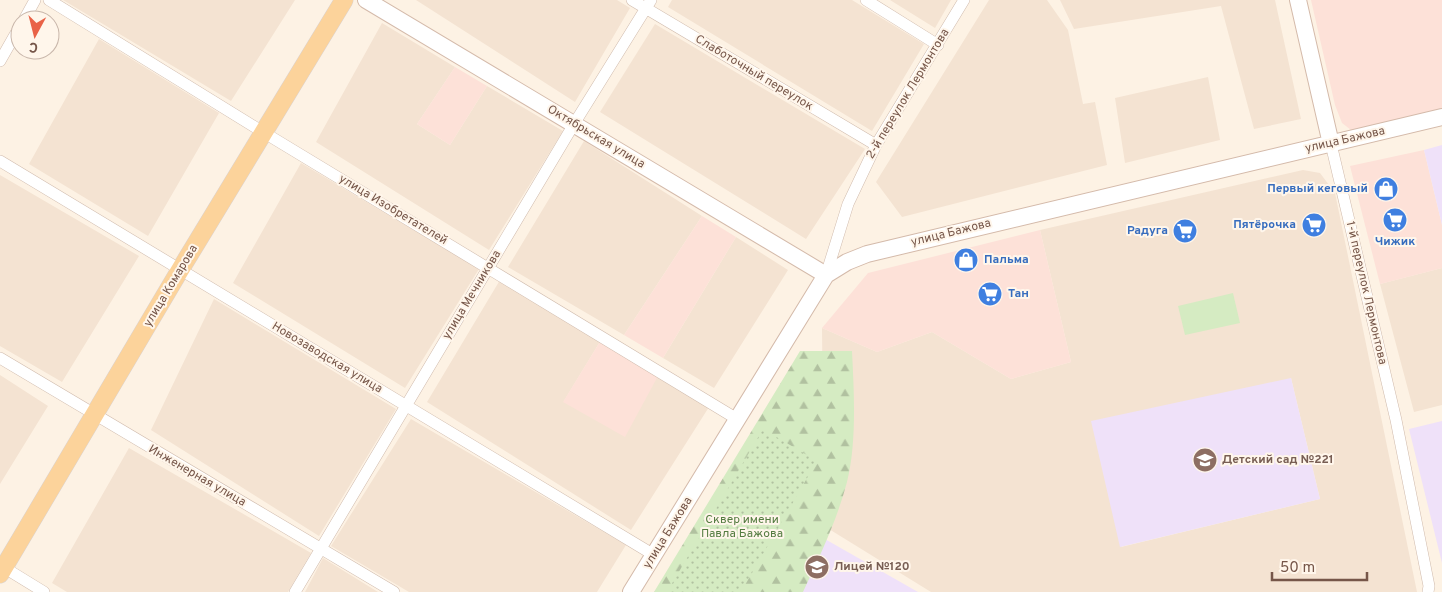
<svg xmlns="http://www.w3.org/2000/svg" width="1442" height="592" font-family="Overpass,sans-serif">
<style>
.residential{fill:#f4e3d2;fill-rule:evenodd}
.commercial{fill:#fde1d8}
.education{fill:#efe1f9}
.forest{fill:url(#forest-firs)}
.park{fill:url(#park-dots)}
.garden{fill:#d5ebc2}
.lines{fill:none;stroke-linecap:round;stroke-linejoin:round}
.street-casing{stroke:#d0bbad;stroke-width:12}
.secondary-casing{stroke:#d4baaa;stroke-width:18}
.primary-casing{stroke:#dbd3d0;stroke-width:19}
.street{stroke:#fff;stroke-width:11}
.secondary{stroke:#fff;stroke-width:16}
.primary{stroke:#fcd39b;stroke-width:18}
.labels{text-anchor:middle;dominant-baseline:central;stroke-width:4;stroke-linejoin:round;paint-order:stroke}
.street-label{font-size:12px;fill:#765649;stroke:#fff6eb}
.shop-label{font-size:12px;font-weight:bold;fill:#366cbe;stroke:#fff6eb;text-anchor:end}
.education-label{font-size:12px;font-weight:bold;fill:#785e54;stroke:#fff6eb;text-anchor:start}
.park-label{font-size:12px;fill:#557c41;stroke:#fff6eb}
</style>
<defs>
<pattern id="forest-firs" width="22" height="20" patternUnits="userSpaceOnUse" patternTransform="scale(1.25)"><rect width="22" height="20" fill="#d5ebc2"/><path d="M5 1l3.5 6h-7zM16 11l3.5 6h-7z" fill="#b1c1a0"/></pattern>
<pattern id="park-dots" width="8" height="8" patternUnits="userSpaceOnUse" patternTransform="scale(1.25)"><rect width="8" height="8" fill="#d5ebc2"/><path d="M2 2h.1M6 6h.1" fill="none" stroke="#b1c1a0" stroke-width="1.8" stroke-linecap="round"/></pattern>
</defs>
<rect width="100%" height="100%" fill="#fdf2e4"/>
<path class="residential" d="M 63,0 L 295,0 L 231,101 Z
M 416,0 L 617,0 L 630,8 L 575,102 Z
M 672,0 L 852,0 L 924,44 L 872,131 L 668,7 Z
M 890,0 L 951,0 L 935,28 Z
M 989,0 L 1047,0 L 1068,30 L 1083,104 L 1095,102 L 1107,165 L 902,217 L 876,182 Z
M 1060,0 L 1275,0 L 1301,119 L 1254,129 L 1221,6 L 1074,29 Z
M 382,23 L 455,67 L 417,124 L 450,145 L 487,86 L 563,131 L 489,250 L 316,142 Z
M 655,24 L 865,149 L 806,239 L 600,112 Z
M 99,39 L 219,113 L 148,236 L 29,164 Z
M 1208,77 L 1220,140 L 1125,163 L 1115,98 Z
M 584,141 L 702,216 L 624,335 L 508,267 Z
M 301,163 L 479,269 L 405,388 L 233,283 Z
M 1303,170 L 1320,173 L 1335,193 L 1417,592 L 931,592 L 824,526 L 822,328 L 877,352 L 932,332 L 1011,379 L 1071,362 L 1040,230 ZM 1291,378 L 1320,499 L 1121,547 Z
M 0,175 L 139,256 L 62,382 L 0,346 Z
M 736,237 L 788,270 L 714,388 L 663,358 Z
M 1442,268 L 1442,405 L 1414,412 L 1380,284 Z
M 500,280 L 601,340 L 564,401 L 658,376 L 709,407 L 631,530 L 427,402 Z
M 214,299 L 396,409 L 319,536 L 151,430 Z
M 0,375 L 48,406 L 0,484 Z
M 411,419 L 626,545 L 597,592 L 409,592 L 331,546 Z
M 129,448 L 311,553 L 288,592 L 67,592 L 52,583 Z
M 323,558 L 378,592 L 305,592 Z"/>
<path class="commercial" d="M 1311,0 L 1442,0 L 1442,110 L 1351,130 L 1342,123 L 1335,105 Z
M 455,67 L 487,86 L 450,145 L 417,124 Z
M 1424,150 L 1442,225 L 1442,268 L 1380,284 L 1350,166 Z
M 702,216 L 736,237 L 663,358 L 624,335 Z
M 1040,230 L 1071,362 L 1011,379 L 932,332 L 877,352 L 822,328 L 868,273 Z
M 601,340 L 658,376 L 625,437 L 563,402 Z"/>
<path class="education" d="M 1442,145 L 1442,225 L 1424,150 Z
M 1291,378 L 1320,499 L 1120,547 L 1091,421 Z
M 1442,421 L 1442,563 L 1409,429 Z
M 788,518 L 918,592 L 746,592 Z"/>
<path class="forest" d="M 800,351 L 852,351 C 854,391 857,443 847,482 C 837,520 820,556 803,592 L 654,592 Z"/>
<path class="park" d="M 763,429 L 817,461 L 741,592 L 667,592 Z"/>
<path class="garden" d="M 1233,293 L 1240,323 L 1185,335 L 1178,306 Z"/>
<g class="lines">
<defs>
<path id="street" d="M 49,0 L 263,132 L 737,419
M 632,0 L 876,145
M 866,0 L 938,45
M 24,20 L 35,0
M 0,61 L 20,26
M 1331,144 L 1396,420 L 1429,586 L 1428,592
M 0,161 L 654,555
M 826,275 L 848,204 L 876,145 L 964,0
M 0,358 L 394,592
M 0,565 L 44,592
M 295,592 L 574,124 L 651,0"/>
<path id="secondary" d="M 366,0 L 826,275
M 1298,0 L 1331,144
M 631,592 L 826,275 L 847,262 L 867,254 L 1442,117"/>
<path id="primary" d="M 0,574 L 180,270 L 344,0"/>
</defs>
<use href="#street" class="street-casing"/>
<use href="#secondary" class="secondary-casing"/>
<use href="#primary" class="primary-casing"/>
<use href="#street" class="street"/>
<use href="#secondary" class="secondary"/>
<use href="#primary" class="primary"/>
</g>
<defs>
<symbol id="shop-disc" viewBox="-11 -11 22 22"><circle r="9.5" fill="#3f7fe0" stroke="#fff6eb"/><path d="M-5-2.5h2.3a2.7 3.5 0 0 1 5.4 0H5L5.5 6h-11ZM-1.5-2.5h3a1.5 2.3 0 0 0-3 0Z" fill="#fff"/></symbol>
<symbol id="supermarket-disc" viewBox="-11 -11 22 22"><circle r="9.5" fill="#3f7fe0" stroke="#fff6eb"/><path d="M-6-5.5h2.5l.6 2H6L4.5 2H-2.5L-4.4-4H-6ZM-1.5 3.2a1.3 1.3 0 1 0 .1 0ZM3 3.2a1.3 1.3 0 1 0 .1 0Z" fill="#fff"/></symbol>
<symbol id="school-disc" viewBox="-11 -11 22 22"><circle r="9.5" fill="#8d6e63" stroke="#fff6eb"/><path d="M0-5L7-2L0 1L-7-2ZM-4 1L0 2.5L4 1V4Q0 6-4 4Z" fill="#fff"/></symbol>
</defs>
<g fill-rule="evenodd">
<use href="#shop-disc" x="1372" y="175" width="28" height="28"/>
<use href="#supermarket-disc" x="1381" y="206" width="28" height="28"/>
<use href="#supermarket-disc" x="1300" y="211" width="28" height="28"/>
<use href="#supermarket-disc" x="1171" y="217" width="28" height="28"/>
<use href="#shop-disc" x="952" y="246" width="28" height="28"/>
<use href="#supermarket-disc" x="976" y="280" width="28" height="28"/>
<use href="#school-disc" x="1191" y="446" width="28" height="28"/>
<use href="#school-disc" x="803" y="553" width="28" height="28"/>
</g>
<g class="labels">
<g class="street-label">
<text transform="translate(754 73) rotate(31)">Слаботочный переулок</text>
<text transform="translate(908 94) rotate(-59)">2-й переулок Лермонтова</text>
<text transform="translate(596 137) rotate(31)">Октябрьская улица</text>
<text transform="translate(1345 140) rotate(-13)">улица Бажова</text>
<text transform="translate(393 210) rotate(31)">улица Изобретателей</text>
<text transform="translate(951 233) rotate(-14)">улица Бажова</text>
<text transform="translate(171 286) rotate(-59)">улица Комарова</text>
<text transform="translate(1366 293) rotate(77)">1-й переулок Лермонтова</text>
<text transform="translate(472 295) rotate(-59)">улица Мечникова</text>
<text transform="translate(327 358) rotate(31)">Новозаводская улица</text>
<text transform="translate(197 476) rotate(30)">Инженерная улица</text>
<text transform="translate(668 533) rotate(-58)">улица Бажова</text>
</g>
<g class="shop-label">
<text x="1368" y="189">Первый кеговый</text>
<text x="1296" y="225">Пятёрочка</text>
<text x="1168" y="231">Радуга</text>
<text x="1395" y="242" text-anchor="middle">Чижик</text>
<text x="984" y="260" text-anchor="start">Пальма</text>
<text x="1008" y="294" text-anchor="start">Тан</text>
</g>
<g class="education-label">
<text x="1222" y="460">Детский сад №221</text>
<text x="834" y="567">Лицей №120</text>
</g>
<g class="park-label">
<text x="742" y="520">Сквер имени<tspan x="742" dy="14">Павла Бажова</tspan></text>
</g>
</g>
<g transform="translate(35 35) rotate(187)"><circle r="24" fill="#fff6eb" stroke="#c8b6aa"/>
<path d="M0-4L9 19L0 12L-9 19Z" fill="#e96247"/>
<text y="-8" font-size="14" font-weight="bold" text-anchor="middle" fill="#765649">С</text>
</g>
<path d="M1272 572v8h95v-8" fill="none" stroke="#765649" stroke-width="2.5"/>
<text x="1280" y="572" font-size="15" fill="#765649" stroke="#fff6eb" stroke-width="4" paint-order="stroke">50 m</text>
</svg>
